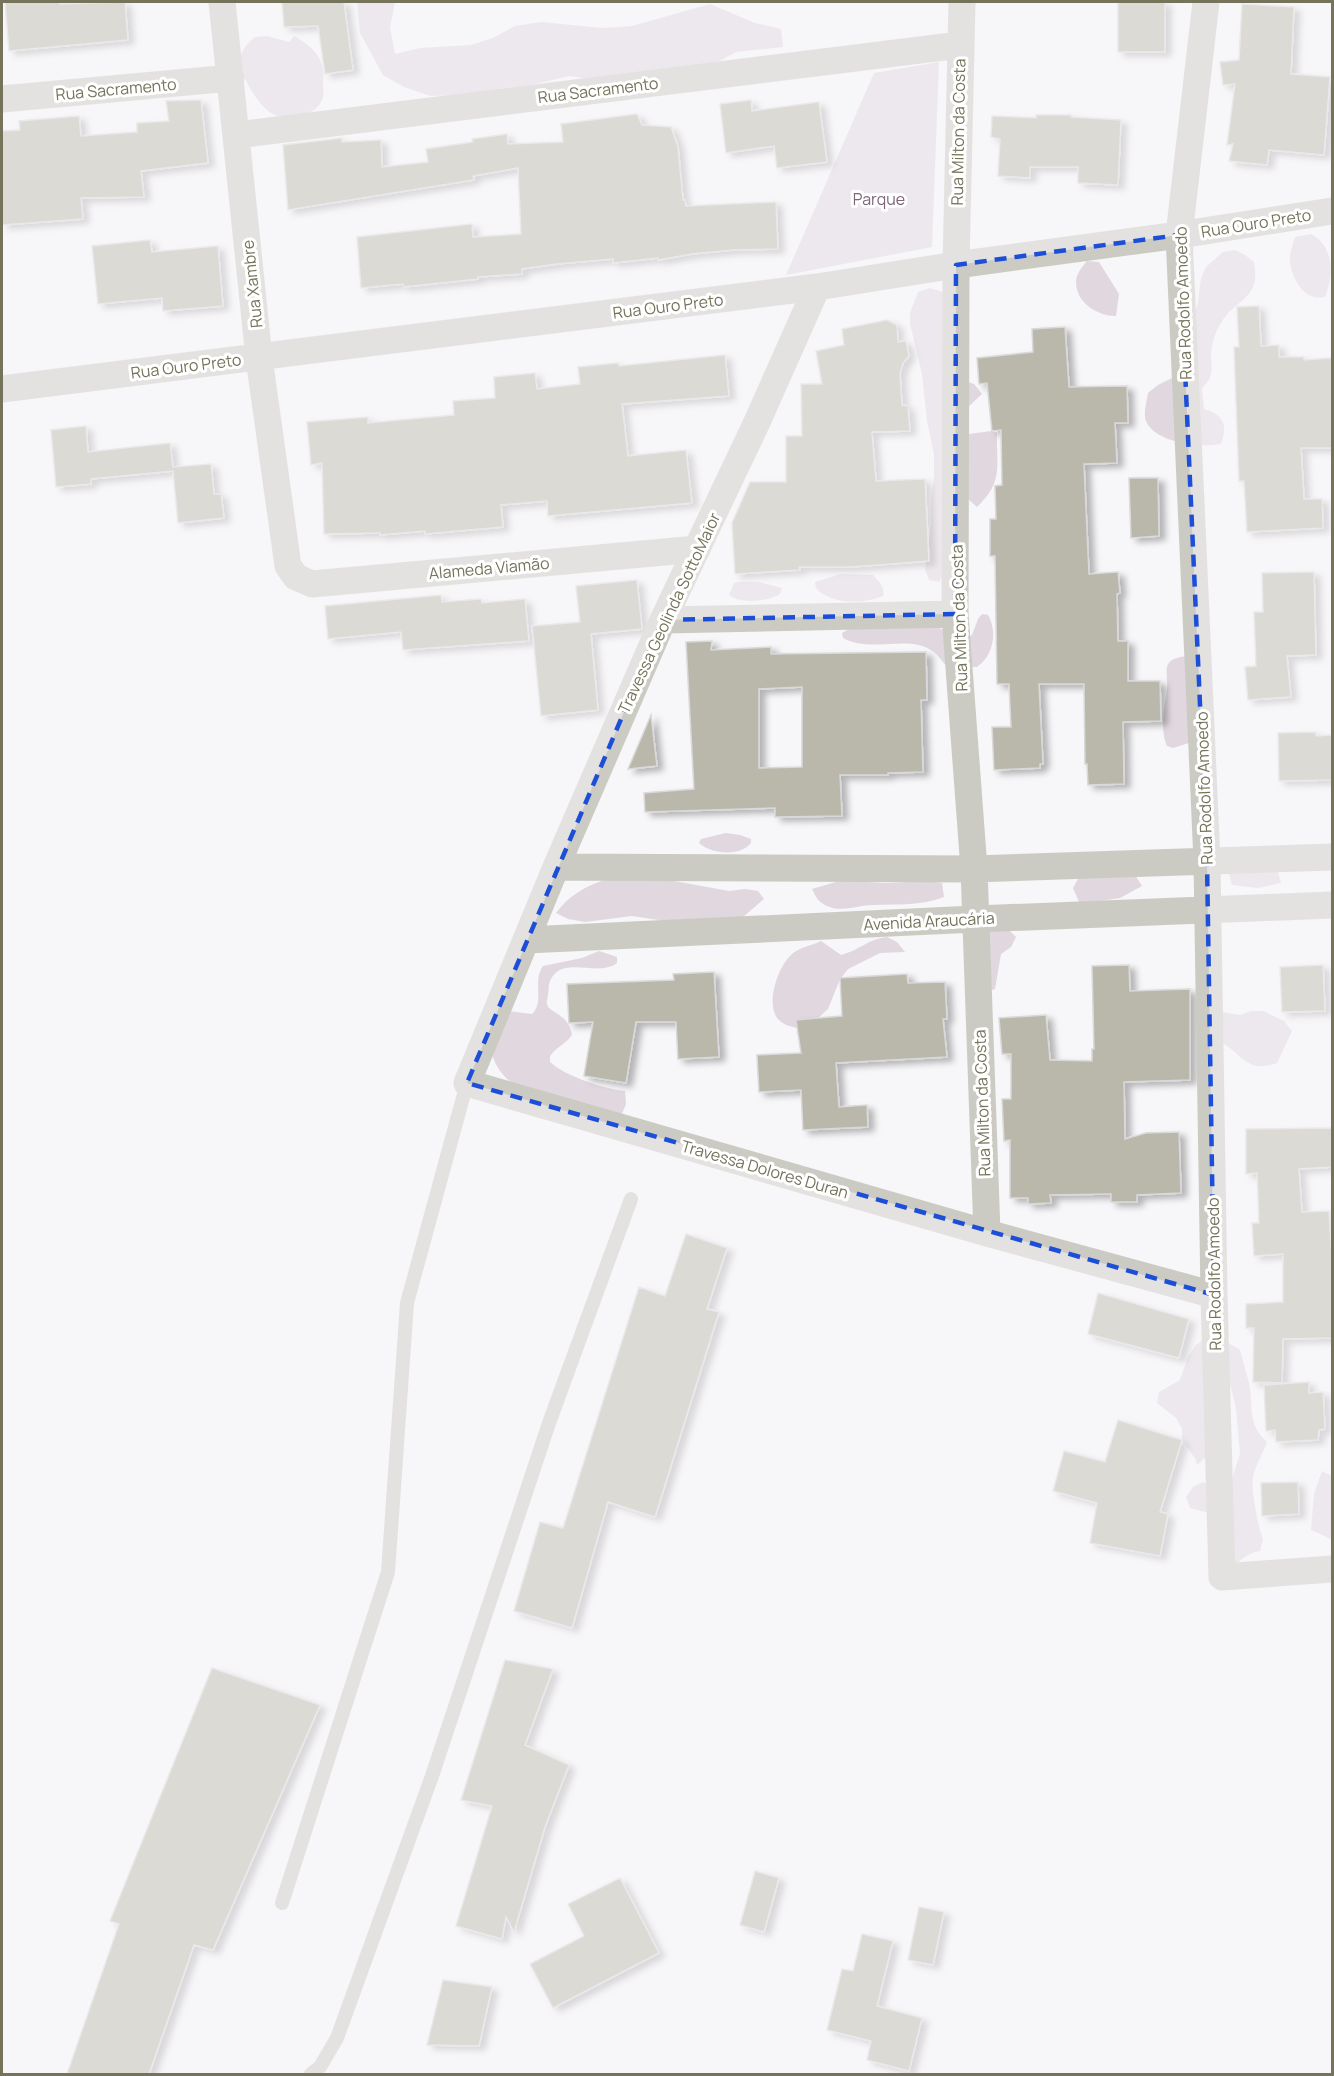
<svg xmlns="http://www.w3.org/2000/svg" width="1334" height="2076" font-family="Manrope,sans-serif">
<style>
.green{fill:#e0d7df}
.building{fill:#b9b8aa;stroke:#d9d8da;stroke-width:1.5;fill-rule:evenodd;filter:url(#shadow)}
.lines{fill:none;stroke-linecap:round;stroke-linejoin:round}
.lane{stroke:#cbcbc4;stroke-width:14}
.street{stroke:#cbcbc4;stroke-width:27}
.marked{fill:none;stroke:#1d4ed8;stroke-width:4.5;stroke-dasharray:12 8;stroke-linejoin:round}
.labels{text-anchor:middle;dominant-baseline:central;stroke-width:6;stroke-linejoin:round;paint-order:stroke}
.street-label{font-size:16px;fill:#75745a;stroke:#fff}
.park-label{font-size:16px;fill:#7e6677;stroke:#fff}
</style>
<defs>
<filter id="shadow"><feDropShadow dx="6" dy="4" stdDeviation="3" flood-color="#0004"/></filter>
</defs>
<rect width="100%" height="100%" fill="#f7f6f8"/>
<path class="green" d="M 357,2 L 395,2 L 390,27 L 395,54 L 420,48 L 471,45 L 493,38 L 515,26 L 541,22 L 603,28 L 632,26 L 710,4 L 755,23 L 781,29 L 783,47 L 736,52 L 716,63 L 595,80 L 570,76 L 526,86 L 503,88 L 478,94 L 431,96 L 404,87 L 383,75 L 360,33 Z
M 267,36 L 289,42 L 294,36 C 314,47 326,60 323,83 C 323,88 324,93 323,97 C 318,116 289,123 273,114 C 259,107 240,76 240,60 C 241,50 248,43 255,37 Z
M 939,62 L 932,247 L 786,275 L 874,73 Z
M 1311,234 C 1334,246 1334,274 1325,297 C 1303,302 1289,275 1290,256 C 1291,249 1293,243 1295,237 Z
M 1235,250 L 1245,255 L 1254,262 C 1261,301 1236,297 1221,323 C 1215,332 1212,343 1211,354 C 1211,361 1213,370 1210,377 C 1209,381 1205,385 1202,388 L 1204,409 C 1224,415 1228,425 1221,444 C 1201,448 1155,443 1146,421 C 1143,413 1147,401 1148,393 L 1158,385 L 1180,374 L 1198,302 L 1201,278 L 1206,267 L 1223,252 Z
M 1087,261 L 1099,262 L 1119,294 L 1116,316 C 1098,316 1076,303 1076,282 C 1076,274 1082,267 1087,261 Z
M 930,288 L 943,292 L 962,380 L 974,384 L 982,394 L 965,410 L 969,434 L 992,431 L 997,433 C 996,467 1004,481 977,507 L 968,499 L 946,571 L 939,582 L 929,580 L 925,569 L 931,525 L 931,500 L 934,478 L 934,454 L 927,421 L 922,374 L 910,324 L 910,313 L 918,292 Z
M 841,574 L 873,575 C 879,582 885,586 883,596 C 864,604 830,605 816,588 L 815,582 Z
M 739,582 L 759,582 L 782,588 L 780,594 C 767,602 741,604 729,595 L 734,583 Z
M 982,614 L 988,615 C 998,632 993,656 977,667 L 947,666 C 942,662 939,656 934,652 C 909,633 872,654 843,638 L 842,633 L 859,623 L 919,621 L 967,638 L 972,635 L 978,619 Z
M 1186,656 L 1195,741 L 1173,748 L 1167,746 C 1159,727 1165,707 1167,688 C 1168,681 1165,670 1168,664 C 1172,658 1180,657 1186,656 Z
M 726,833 L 740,835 L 751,839 L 751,843 C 740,857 711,854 699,843 L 701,839 Z
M 1228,871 L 1278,872 L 1281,883 L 1258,888 L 1232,885 Z
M 1135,875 L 1142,886 L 1120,898 L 1080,904 L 1073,888 L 1079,877 Z
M 607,879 L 674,881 L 729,891 L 745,889 L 758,891 L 764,899 L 736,923 L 672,922 L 632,916 L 585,922 L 568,919 L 556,913 C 569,895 586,886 607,879 Z
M 848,881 L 886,883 L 928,881 L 942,883 L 944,897 C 920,906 898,904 873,905 C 857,905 842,913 827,906 C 818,902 816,897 812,889 L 836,882 Z
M 1007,928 L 1016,937 L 1011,947 L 1001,954 L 995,989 L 984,993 L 985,930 Z
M 887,937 L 897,942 L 905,952 L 880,953 L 848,969 L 840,979 L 828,1009 L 819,1017 L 807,1021 L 798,1028 C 790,1027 782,1024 777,1018 C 766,1002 778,967 791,955 C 799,947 811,946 821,941 L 841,955 C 858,951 870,938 887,937 Z
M 599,951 L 617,957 L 617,963 C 598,978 562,954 550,981 C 548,986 549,990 548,995 C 548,997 546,1002 547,1004 C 549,1014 568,1012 572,1035 C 566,1044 556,1047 550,1056 L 550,1062 C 565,1076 604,1089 625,1091 L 626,1104 L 621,1116 L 517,1087 C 504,1078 495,1067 491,1051 L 508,1011 L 532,1014 C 545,1001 532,981 543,966 L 582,958 Z
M 1215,1011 L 1240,1015 L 1251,1011 L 1263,1011 L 1284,1021 L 1292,1031 L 1277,1063 C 1244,1075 1242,1050 1216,1040 Z
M 1205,1338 C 1219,1339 1228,1342 1240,1350 C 1243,1361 1246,1372 1249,1383 C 1254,1407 1246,1422 1267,1442 C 1263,1454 1255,1465 1253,1478 C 1251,1491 1258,1527 1263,1539 L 1260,1551 C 1234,1555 1235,1581 1208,1566 L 1211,1556 L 1213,1514 L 1190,1508 L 1186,1497 L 1193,1487 L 1203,1482 L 1214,1488 L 1229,1488 L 1240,1454 L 1236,1408 L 1230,1384 L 1206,1457 L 1197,1465 L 1196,1460 L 1182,1440 L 1182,1429 L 1176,1418 L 1157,1403 L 1159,1392 L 1180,1380 L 1188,1357 L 1195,1346 Z
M 1322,1471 L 1332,1476 L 1331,1539 L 1311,1530 L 1314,1494 Z"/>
<path class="building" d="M 5,2 L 60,2 L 60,4 L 125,2 L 128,40 L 9,51 Z
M 282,2 L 344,2 L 353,70 L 325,74 L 318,26 L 284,27 Z
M 1118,2 L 1165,2 L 1165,52 L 1118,52 Z
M 1242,4 L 1294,7 L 1291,74 L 1330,77 L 1324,155 L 1269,150 L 1267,165 L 1229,161 L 1233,144 L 1227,145 L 1235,84 L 1223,85 L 1220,62 L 1239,60 Z
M 201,100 L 208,163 L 141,171 L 144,197 L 81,198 L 83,219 L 2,225 L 2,131 L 20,130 L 19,121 L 79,116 L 81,136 L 137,132 L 137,123 L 169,121 L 166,101 Z
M 751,100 L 752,111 L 819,102 L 827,162 L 777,168 L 774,146 L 726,153 L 720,104 Z
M 637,114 L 642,125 L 671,127 L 678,147 L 683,200 L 685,200 L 686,206 L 776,202 L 778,249 L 733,250 L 692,254 L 658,260 L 658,258 L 613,263 L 613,259 L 557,264 L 522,269 L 522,274 L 478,277 L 478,279 L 404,287 L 403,284 L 361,288 L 357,237 L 472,224 L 473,237 L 521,234 L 518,168 L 473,176 L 474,180 L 288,210 L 283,145 L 342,138 L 342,142 L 381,140 L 382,167 L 428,162 L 426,149 L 473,142 L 472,139 L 507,134 L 508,144 L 563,142 L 561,124 Z
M 1036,115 L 1071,115 L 1071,117 L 1121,120 L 1118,185 L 1078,183 L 1078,167 L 1030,167 L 1030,178 L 998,176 L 1000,139 L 991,137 L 992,116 L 1036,118 Z
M 150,240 L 152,252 L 218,246 L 223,306 L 163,311 L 162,298 L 98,304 L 92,246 Z
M 1259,306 L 1261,346 L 1279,345 L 1279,357 L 1304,357 L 1304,360 L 1332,358 L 1332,448 L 1301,448 L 1304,499 L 1322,499 L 1323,528 L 1247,532 L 1244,481 L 1239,481 L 1234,347 L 1239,347 L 1237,307 Z
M 887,320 L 897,325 L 898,342 L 906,341 L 909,356 L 903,363 L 900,374 L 902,405 L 908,406 L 910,431 L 872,432 L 876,481 L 925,479 L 929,561 L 851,567 L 799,567 L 800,570 L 735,574 L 732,523 L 750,482 L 786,482 L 786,436 L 802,436 L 801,384 L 822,384 L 816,351 L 844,345 L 842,329 Z
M 1065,327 L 1069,387 L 1127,386 L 1128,423 L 1115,423 L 1117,463 L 1084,464 L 1089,574 L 1118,572 L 1120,593 L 1117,594 L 1118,641 L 1128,641 L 1128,681 L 1160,681 L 1161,721 L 1123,722 L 1124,784 L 1088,785 L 1087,764 L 1085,764 L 1084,684 L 1039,684 L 1043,764 L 1040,764 L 1040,768 L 994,770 L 992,727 L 1011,727 L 1009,684 L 997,684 L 995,556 L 990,556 L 990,519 L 996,519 L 995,486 L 1002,485 L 1001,430 L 992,431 L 987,383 L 979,384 L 977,358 L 1033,352 L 1032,329 Z
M 725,355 L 729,396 L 622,404 L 628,456 L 686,450 L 692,503 L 548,516 L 547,501 L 501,505 L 503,527 L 425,534 L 425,531 L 380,535 L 380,533 L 324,534 L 322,463 L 311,465 L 307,422 L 368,417 L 368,423 L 454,415 L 453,401 L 495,398 L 494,377 L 535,373 L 537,389 L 580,384 L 578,367 L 618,363 L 619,366 Z
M 86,426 L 88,452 L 170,443 L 173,467 L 211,464 L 214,494 L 221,494 L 224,518 L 178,523 L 173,471 L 91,479 L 91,484 L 56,487 L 51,430 Z
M 1129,478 L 1158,478 L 1159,536 L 1131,538 Z
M 1314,572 L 1316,655 L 1287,656 L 1291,697 L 1248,700 L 1245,667 L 1256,666 L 1254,612 L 1263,612 L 1262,573 Z
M 637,580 L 642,629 L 591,634 L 598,710 L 541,716 L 532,626 L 580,622 L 576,586 Z
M 441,595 L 442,602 L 481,599 L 482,603 L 525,599 L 529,641 L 403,650 L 401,632 L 328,639 L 325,606 Z
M 712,641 L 711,650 L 771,647 L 771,654 L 926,652 L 927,700 L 921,700 L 923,772 L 888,773 L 888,775 L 840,775 L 842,816 L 775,817 L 775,808 L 645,812 L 644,793 L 694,789 L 686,642 ZM 802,687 L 802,767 L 759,768 L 759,689 Z
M 651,715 L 657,766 L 628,769 Z
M 1316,732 L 1316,736 L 1332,735 L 1332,780 L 1279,781 L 1278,733 Z
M 1129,965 L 1130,991 L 1190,989 L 1190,1080 L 1124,1082 L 1125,1139 L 1146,1133 L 1179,1132 L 1181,1193 L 1137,1195 L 1137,1202 L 1111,1202 L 1111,1194 L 1050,1195 L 1051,1203 L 1028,1204 L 1028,1198 L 1010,1198 L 1010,1140 L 1004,1141 L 1002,1099 L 1011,1099 L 1011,1054 L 1002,1054 L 999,1018 L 1046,1015 L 1050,1060 L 1092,1061 L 1092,1049 L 1094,1049 L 1092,966 Z
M 1323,965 L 1325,1011 L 1282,1012 L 1280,967 Z
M 714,972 L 719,1057 L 678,1059 L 676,1022 L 636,1022 L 626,1083 L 584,1076 L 593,1022 L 569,1023 L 567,984 L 674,980 L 673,974 Z
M 907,974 L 908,983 L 945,982 L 947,1019 L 943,1019 L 947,1057 L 836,1063 L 839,1107 L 867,1105 L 868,1127 L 803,1130 L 801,1090 L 759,1092 L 757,1055 L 801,1053 L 796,1020 L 842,1016 L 840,978 Z
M 1332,1128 L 1332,1167 L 1299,1169 L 1302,1212 L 1329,1211 L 1332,1260 L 1332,1338 L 1283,1339 L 1282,1383 L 1253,1382 L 1254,1328 L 1246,1328 L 1246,1304 L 1283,1302 L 1283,1254 L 1254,1256 L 1252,1223 L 1259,1223 L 1257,1173 L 1246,1174 L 1246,1129 Z
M 686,1234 L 727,1248 L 707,1309 L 719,1312 L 655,1517 L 608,1502 L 572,1628 L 514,1611 L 540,1522 L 563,1528 L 639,1287 L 665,1296 Z
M 1098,1293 L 1189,1319 L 1179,1358 L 1088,1334 Z
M 1309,1382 L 1309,1393 L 1323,1392 L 1325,1429 L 1319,1430 L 1318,1440 L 1276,1442 L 1275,1430 L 1266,1431 L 1264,1385 Z
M 1118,1420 L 1182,1440 L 1160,1512 L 1168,1514 L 1160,1556 L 1090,1543 L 1097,1503 L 1053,1491 L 1064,1451 L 1105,1462 Z
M 1298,1482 L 1299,1514 L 1262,1516 L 1261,1483 Z
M 505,1660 L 553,1669 L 525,1745 L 569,1765 L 545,1827 L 514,1932 L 506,1917 L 502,1939 L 456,1926 L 492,1806 L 461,1800 Z
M 212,1668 L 320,1705 L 213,1950 L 194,1945 L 149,2074 L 67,2074 L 119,1924 L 110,1921 Z
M 755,1871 L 779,1878 L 764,1932 L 740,1925 Z
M 620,1878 L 659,1953 L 553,2008 L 530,1964 L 584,1936 L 568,1904 Z
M 919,1907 L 944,1912 L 933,1965 L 908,1960 Z
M 862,1934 L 893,1941 L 877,2006 L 922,2018 L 909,2071 L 867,2060 L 871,2041 L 827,2030 L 842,1969 L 853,1971 Z
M 443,1980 L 492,1987 L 479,2046 L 427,2045 Z"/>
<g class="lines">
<path class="lane" d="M 282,1903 L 388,1572 L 407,1303 L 467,1083
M 311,2074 L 320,2067 L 337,2038 L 432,1776 L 549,1423 L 631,1199"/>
<path class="street" d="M 222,2 L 259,358 L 288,566 L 296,577 L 312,584 L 697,549
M 962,2 L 956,265 L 955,614 L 974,869 L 987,1233
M 1206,2 L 1179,235 L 1207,861 L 1214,1295 L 1222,1577 L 1332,1569
M 2,99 L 231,78
M 237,135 L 960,45
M 817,287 L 757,422 L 663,620 L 556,867 L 467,1083 L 987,1233 L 1214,1295
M 2,389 L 817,287 L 956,265 L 1179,235 L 1332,211
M 663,620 L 955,614
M 556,867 L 974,869 L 1332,857
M 526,940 L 975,919 L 1332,905"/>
</g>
<path d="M0 0H1334V2076H0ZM 1179,235 L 1207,861 L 1214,1295 L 467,1083 L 663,620 L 955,614 L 956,265 Z" fill="#f7f6f8" fill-opacity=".55" fill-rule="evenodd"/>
<path class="marked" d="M 1179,235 L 1207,861 L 1214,1295 L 467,1083 L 663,620 L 955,614 L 956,265 Z"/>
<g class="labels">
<g class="street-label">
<text transform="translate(116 89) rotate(-5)">Rua Sacramento</text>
<text transform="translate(598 90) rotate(-7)">Rua Sacramento</text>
<text transform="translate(958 132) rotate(-89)">Rua Milton da Costa</text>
<text transform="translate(1256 223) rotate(-9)">Rua Ouro Preto</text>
<text transform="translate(252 284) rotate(-96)">Rua Xambre</text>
<text transform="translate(1183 303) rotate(-92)">Rua Rodolfo Amoedo</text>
<text transform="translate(668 306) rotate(-7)">Rua Ouro Preto</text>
<text transform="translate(186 366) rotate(-7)">Rua Ouro Preto</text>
<text transform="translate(489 568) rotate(-5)">Alameda Viamão</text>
<text transform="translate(669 613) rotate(-65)">Travessa Geolinda SottoMaior</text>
<text transform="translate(959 618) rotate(-92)">Rua Milton da Costa</text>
<text transform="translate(1204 788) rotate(-92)">Rua Rodolfo Amoedo</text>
<text transform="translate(929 921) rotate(-3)">Avenida Araucária</text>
<text transform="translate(982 1103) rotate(-92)">Rua Milton da Costa</text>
<text transform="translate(765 1169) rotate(16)">Travessa Dolores Duran</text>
<text transform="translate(1214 1274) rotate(-91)">Rua Rodolfo Amoedo</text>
</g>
<g class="park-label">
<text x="879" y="199">Parque</text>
</g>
</g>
<rect width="1334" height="2076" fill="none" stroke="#75745a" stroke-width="6"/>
</svg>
